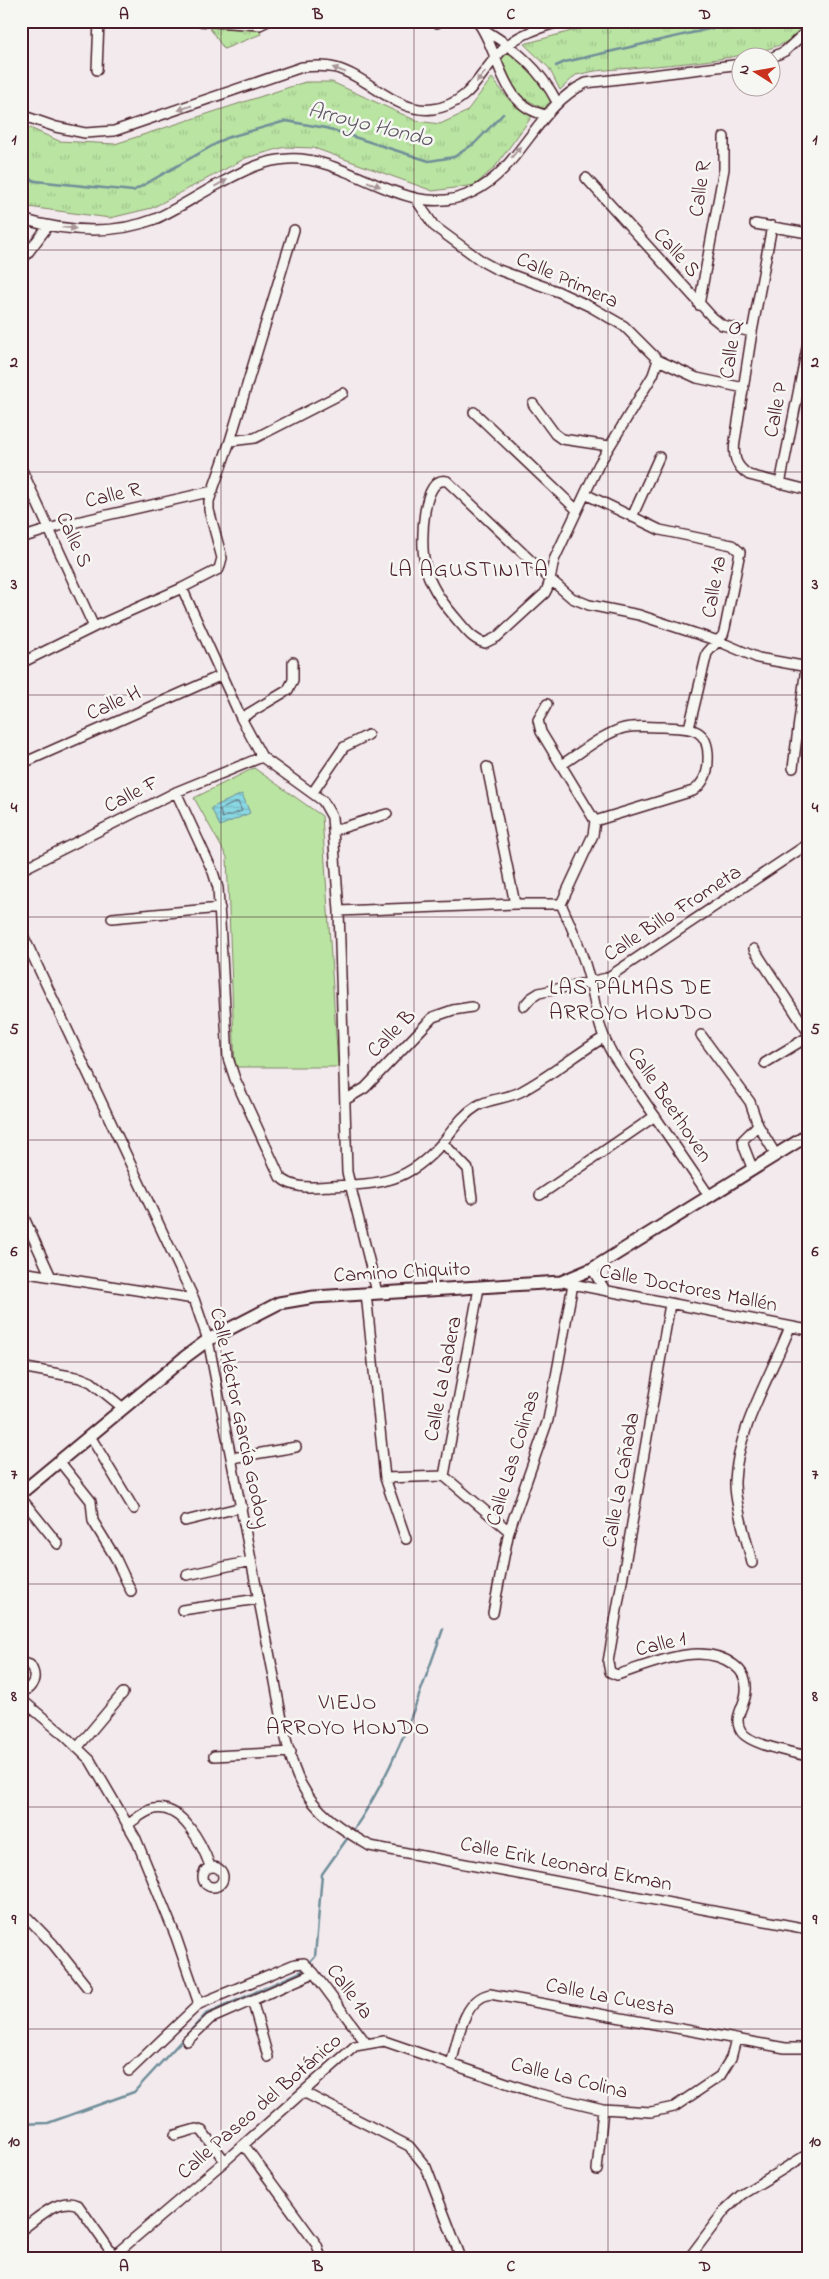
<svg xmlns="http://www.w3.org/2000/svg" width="829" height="2279" font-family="'Indie Flower',sans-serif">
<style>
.grass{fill:url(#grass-tufts);stroke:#828266}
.garden{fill:#b9e4a2;stroke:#828266}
.water{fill:url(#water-rules);stroke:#6f8e99}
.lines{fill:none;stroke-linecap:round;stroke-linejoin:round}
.shore{stroke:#636975;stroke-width:1}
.stream{stroke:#6f8e99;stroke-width:2.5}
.minor-casing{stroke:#4a1f2b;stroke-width:12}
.major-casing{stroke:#4a1f2b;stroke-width:15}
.minor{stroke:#f6f6f2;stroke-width:9}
.major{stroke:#f6f6f2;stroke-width:11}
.oneway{fill:#a99598}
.grid{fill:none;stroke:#4a1f2b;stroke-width:1;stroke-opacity:0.55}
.labels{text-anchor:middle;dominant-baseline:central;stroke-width:5;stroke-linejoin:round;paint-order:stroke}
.street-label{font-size:21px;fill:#4a1f2b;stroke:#f6f6f2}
.water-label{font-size:22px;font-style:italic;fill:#5d5662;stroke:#f6f6f2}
.neighbourhood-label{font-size:22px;letter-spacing:1px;fill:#4a1f2b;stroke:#f6f6f2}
.neatline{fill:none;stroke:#4a1f2b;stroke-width:2}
.grid-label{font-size:16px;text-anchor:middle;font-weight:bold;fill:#4a1f2b}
</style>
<defs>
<pattern id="grass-tufts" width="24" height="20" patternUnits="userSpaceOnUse" patternTransform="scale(1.25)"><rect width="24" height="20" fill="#b9e4a2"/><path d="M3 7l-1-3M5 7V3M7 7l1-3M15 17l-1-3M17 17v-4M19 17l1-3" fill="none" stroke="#a1c38c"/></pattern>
<pattern id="water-rules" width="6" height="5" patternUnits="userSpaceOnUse" patternTransform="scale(1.25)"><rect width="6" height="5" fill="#88d8e3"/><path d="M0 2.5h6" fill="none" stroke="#77b9c3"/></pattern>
</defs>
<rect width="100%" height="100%" fill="#f3eaee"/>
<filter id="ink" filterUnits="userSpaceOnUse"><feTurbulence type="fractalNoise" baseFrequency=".02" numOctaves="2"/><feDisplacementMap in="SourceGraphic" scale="10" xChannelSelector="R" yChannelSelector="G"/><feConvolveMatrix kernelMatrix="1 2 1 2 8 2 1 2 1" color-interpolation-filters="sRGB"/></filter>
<g filter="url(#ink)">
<path class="grass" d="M 608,21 L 804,21 C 802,25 800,31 796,35 C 773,61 634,67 595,71 L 576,75 L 560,90 L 549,68 L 524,44 Z
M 209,27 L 260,30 L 261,34 L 224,49 Z
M 511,49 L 535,70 L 552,99 L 544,109 L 518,95 L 500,60 Z
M 492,78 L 510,101 L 533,115 L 495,167 L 475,185 L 433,191 L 314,148 L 285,147 L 246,158 L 152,208 L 110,218 L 21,206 L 21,124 L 59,141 L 115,144 L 305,82 L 332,82 L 417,121 L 440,124 L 466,112 Z"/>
<path class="garden" d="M 254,768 L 322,816 L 338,1067 L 235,1067 L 227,857 L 194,798 Z"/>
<path class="water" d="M 242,794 L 250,813 L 220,826 L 211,808 Z"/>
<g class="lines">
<path class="shore" d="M 238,802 L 242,811 L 222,818 L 220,810 Z"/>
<path class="stream" d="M 556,66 L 565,62 L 722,26 L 735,21
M 21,175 L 35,181 L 133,191 L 226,138 L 286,121 L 326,128 L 429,161 L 454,157 L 475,143 L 503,114
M 352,1832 C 395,1771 418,1699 443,1629
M 21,2124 L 48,2123 L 134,2092 L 206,2014 L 301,1972 L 315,1957 L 322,1874 L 349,1836"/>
<defs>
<path id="minor" d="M 199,21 L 260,25 L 268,21
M 435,21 L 437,23
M 477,21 C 501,52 499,107 547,115
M 483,29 C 515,48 540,69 557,102
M 771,58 L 785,51 L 808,30
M 97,70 L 99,21
M 21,115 L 56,127 L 85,133 L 114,131 L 302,67 C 314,66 324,65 336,68 C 369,77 397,114 433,109 C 475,103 480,67 509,44 C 524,32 544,27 561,21
M 586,178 L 712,317 L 722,325 L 752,332
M 415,198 L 434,226 L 483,262 L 496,269 L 559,292 L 591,307 L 624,326 L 658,360 L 697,378 L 744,388
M 21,219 C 64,231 112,236 155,219 C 175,210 195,197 215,186 C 238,174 261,160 288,159 C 350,155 409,224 473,192 C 521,169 537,106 586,83 L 742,64
M 755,224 L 808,233
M 772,226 L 752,332 L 735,441 C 733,456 735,466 749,475 L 808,490
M 21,262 L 48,226
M 699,305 L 724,169 L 724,137
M 658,360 L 653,375 L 599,464 L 554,560 C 551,571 551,583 545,593 L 497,637 L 485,643 C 473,640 467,631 459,622 C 448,609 437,596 430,580 C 427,574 425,565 424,558 C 421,542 422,475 447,481 L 550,579 L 572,598 L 589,605 L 639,615 L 718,641 L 758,658 L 808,667
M 533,404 L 555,434 L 562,439 L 609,446
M 474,412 L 577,510
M 230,441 L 255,438 L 343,393
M 21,468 L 94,627
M 780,484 L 808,343
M 585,494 L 660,530 L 732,545 L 740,552 L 725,628 L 723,635 L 707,653 L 689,728
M 632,517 L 659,457
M 21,538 L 59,526 L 213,491
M 182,588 L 241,718 L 262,757 L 323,801 L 332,817 L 339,911 L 347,1172 L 377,1292
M 21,663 L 94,627 L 182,588 L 219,569 L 222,558 L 209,510 L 209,501 L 230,441 L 294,230
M 547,704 L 538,720 L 541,732 L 595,821 L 593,835 L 561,904 C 573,929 583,954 590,981 C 597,1010 597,1028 613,1055 L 710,1197
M 241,718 L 288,690 L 293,680 L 293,662
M 21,764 L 222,675
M 561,765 C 579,754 604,733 624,728 C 637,725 649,727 662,727 C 689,728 710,726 708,761 C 708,773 703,784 693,791 L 595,821
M 487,767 L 515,904
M 793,768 L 806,667
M 176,792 L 213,872 L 218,888 L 228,1058 L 235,1079 L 280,1177 C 294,1190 313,1187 331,1186 C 381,1184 408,1183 443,1142 C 453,1130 462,1115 477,1106 C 490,1098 506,1099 520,1092 C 549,1077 575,1055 603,1038
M 313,792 L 344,747 L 368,735
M 335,830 L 387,814
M 21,870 L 176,792 L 262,757
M 339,911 L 515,904 L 561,904
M 112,918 L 220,908
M 21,931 L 194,1299 L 208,1340 C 230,1449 250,1558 272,1667 C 279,1698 286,1757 301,1784 C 316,1813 342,1830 370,1846 L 808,1929
M 754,949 L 808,1032
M 524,1006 L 531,998 L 539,993 L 607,978 L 808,844
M 701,1035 L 750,1102 L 758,1125 L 776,1155
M 765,1063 L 808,1037
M 345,1100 L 365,1088 L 433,1017 L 453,1010 L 472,1007
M 442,1142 L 468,1169 L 472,1198
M 753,1170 L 744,1147 L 743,1140 L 758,1125
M 540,1195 L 655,1116
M 21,1211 L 51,1277
M 592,1269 L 605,1290
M 21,1272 L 194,1299
M 567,1283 L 808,1330
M 366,1293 L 385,1478 L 406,1539
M 670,1304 L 608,1662 L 610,1672 L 617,1675 C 652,1664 701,1640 734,1665 C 742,1671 747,1680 746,1691 C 746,1705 732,1717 741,1731 C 748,1744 793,1753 808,1756
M 21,1367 L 81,1378 L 91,1382 L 122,1407
M 90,1436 L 134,1509
M 232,1458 L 296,1447
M 60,1462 L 91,1501 L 93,1521 L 115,1557 L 131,1591
M 444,1476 L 479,1288
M 385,1478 L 444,1476 L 509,1531
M 21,1498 L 58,1544
M 185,1521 L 242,1507
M 752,1563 C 747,1540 734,1502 735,1481 C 737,1430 772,1373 790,1327
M 187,1575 L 251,1561
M 182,1610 L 258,1599
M 493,1613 L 509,1531 L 548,1420 L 573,1284
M 21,1662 L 30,1665 C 38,1677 34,1687 21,1693
M 21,1699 L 65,1736 L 90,1760 L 136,1839 L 176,1937 L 199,2004
M 77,1748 L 123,1693
M 214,1756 L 291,1752
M 127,1825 C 135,1820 144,1811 154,1809 C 182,1804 202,1844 210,1866
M203 1877a10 10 0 1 1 20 0a10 10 0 1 1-20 0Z
M 21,1911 L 53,1944 L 87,1987
M 252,2000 L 268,2057
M 187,2041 L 210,2019 L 314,1973
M 451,2064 C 458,2041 462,2000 490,1994 L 785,2048 L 806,2048
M 129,2071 L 199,2004 L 295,1964 L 304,1963 L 314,1973 L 366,2043
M 303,2092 L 409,2146 L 426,2167 L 461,2258
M 175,2135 L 196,2129 L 202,2131 L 225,2161
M 244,2145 L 317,2245 L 321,2258
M 597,2170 L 603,2109
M 21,2230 C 37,2219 59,2196 78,2205 L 114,2256
M 111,2258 L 225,2161 L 355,2046 L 384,2041 L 536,2093 L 603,2109 L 651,2112 L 674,2107 L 720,2076 L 731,2058 L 736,2039
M 689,2258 L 725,2210 L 741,2195 L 808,2154"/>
<path id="major" d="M 21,1493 L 185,1357 L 208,1340 L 279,1303 L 314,1297 L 561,1282 L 592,1269 L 808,1135"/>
</defs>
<use href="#minor" class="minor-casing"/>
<use href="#major" class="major-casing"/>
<use href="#minor" class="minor"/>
<use href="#major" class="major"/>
</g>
<defs><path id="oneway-solid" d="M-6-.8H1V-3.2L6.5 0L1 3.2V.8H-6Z" transform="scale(1.25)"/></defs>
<g class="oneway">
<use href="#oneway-solid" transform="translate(339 70) rotate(-159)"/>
<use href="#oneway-solid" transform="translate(481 77) rotate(129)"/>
<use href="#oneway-solid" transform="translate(185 108) rotate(161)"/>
<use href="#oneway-solid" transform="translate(516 152) rotate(-51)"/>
<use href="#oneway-solid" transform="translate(221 183) rotate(-28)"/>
<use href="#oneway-solid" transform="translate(374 184) rotate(21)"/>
<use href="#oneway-solid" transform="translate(69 228) rotate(5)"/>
</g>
</g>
<path class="grid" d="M 221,21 L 221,2258M 414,21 L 414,2258M 608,21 L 608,2258M 21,250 L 808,250M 21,472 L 808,472M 21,695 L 808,695M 21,917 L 808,917M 21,1140 L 808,1140M 21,1362 L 808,1362M 21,1584 L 808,1584M 21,1807 L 808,1807M 21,2029 L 808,2029"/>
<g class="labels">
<g class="street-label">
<text transform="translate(701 189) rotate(-82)">Calle R</text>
<text transform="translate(676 253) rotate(48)">Calle S</text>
<text transform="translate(567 281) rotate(24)">Calle Primera</text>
<text transform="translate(732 350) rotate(-81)">Calle Q</text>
<text transform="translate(777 410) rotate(-79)">Calle P</text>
<text transform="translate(113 496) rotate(-13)">Calle R</text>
<text transform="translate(73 540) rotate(65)">Calle S</text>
<text transform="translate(715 587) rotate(-80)">Calle 1a</text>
<text transform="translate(114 704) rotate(-24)">Calle H</text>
<text transform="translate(132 795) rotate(-27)">Calle F</text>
<text transform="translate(673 914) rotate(-33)">Calle Billo Frometa</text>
<text transform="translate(392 1034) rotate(-45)">Calle B</text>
<text transform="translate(669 1105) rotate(56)">Calle Beethoven</text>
<text transform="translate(402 1273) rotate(-3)">Camino Chiquito</text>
<text transform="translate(688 1289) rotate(11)">Calle Doctores Mallén</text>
<text transform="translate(444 1379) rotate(-79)">Calle La Ladera</text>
<text transform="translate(239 1418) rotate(78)">Calle Héctor García Godoy</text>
<text transform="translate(514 1458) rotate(-73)">Calle Las Colinas</text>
<text transform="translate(622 1480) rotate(-80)">Calle La Cañada</text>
<text transform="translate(661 1645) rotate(-13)">Calle 1</text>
<text transform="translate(566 1865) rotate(11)">Calle Erik Leonard Ekman</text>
<text transform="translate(349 1992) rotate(53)">Calle 1a</text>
<text transform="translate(610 1998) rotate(11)">Calle La Cuesta</text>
<text transform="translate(569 2079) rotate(14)">Calle La Colina</text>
<text transform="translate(260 2107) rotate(-41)">Calle Paseo del Botánico</text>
</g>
<g class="water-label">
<text transform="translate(370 126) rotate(14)">Arroyo Hondo</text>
</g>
<g class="neighbourhood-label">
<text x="469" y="571">LA AGUSTINITA</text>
<text x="631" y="989">LAS PALMAS DE<tspan x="631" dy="25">ARROYO HONDO</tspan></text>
<text x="348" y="1704">VIEJO<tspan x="348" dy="25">ARROYO HONDO</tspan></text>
</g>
</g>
<rect width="829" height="2279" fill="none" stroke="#f6f6f2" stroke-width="55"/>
<g transform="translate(756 72) rotate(281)"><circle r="24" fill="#f6f6f2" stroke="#b1a0a2"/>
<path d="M0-4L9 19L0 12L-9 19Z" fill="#c8321e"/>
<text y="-8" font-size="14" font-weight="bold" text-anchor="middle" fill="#4a1f2b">N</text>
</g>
<rect x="28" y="28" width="774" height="2224" class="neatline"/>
<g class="grid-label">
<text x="124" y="19">A</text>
<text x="318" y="19">B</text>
<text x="511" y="19">C</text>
<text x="705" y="19">D</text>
<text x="14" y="144">1</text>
<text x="815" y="144">1</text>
<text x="14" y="367">2</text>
<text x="815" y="367">2</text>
<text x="14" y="589">3</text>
<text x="815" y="589">3</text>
<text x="14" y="812">4</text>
<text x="815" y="812">4</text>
<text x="14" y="1034">5</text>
<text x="815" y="1034">5</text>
<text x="14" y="1256">6</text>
<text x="815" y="1256">6</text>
<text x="14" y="1479">7</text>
<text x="815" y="1479">7</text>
<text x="14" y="1701">8</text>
<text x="815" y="1701">8</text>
<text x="14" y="1924">9</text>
<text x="815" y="1924">9</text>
<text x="14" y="2146">10</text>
<text x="815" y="2146">10</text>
<text x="124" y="2271">A</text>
<text x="318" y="2271">B</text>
<text x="511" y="2271">C</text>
<text x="705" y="2271">D</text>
</g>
</svg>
